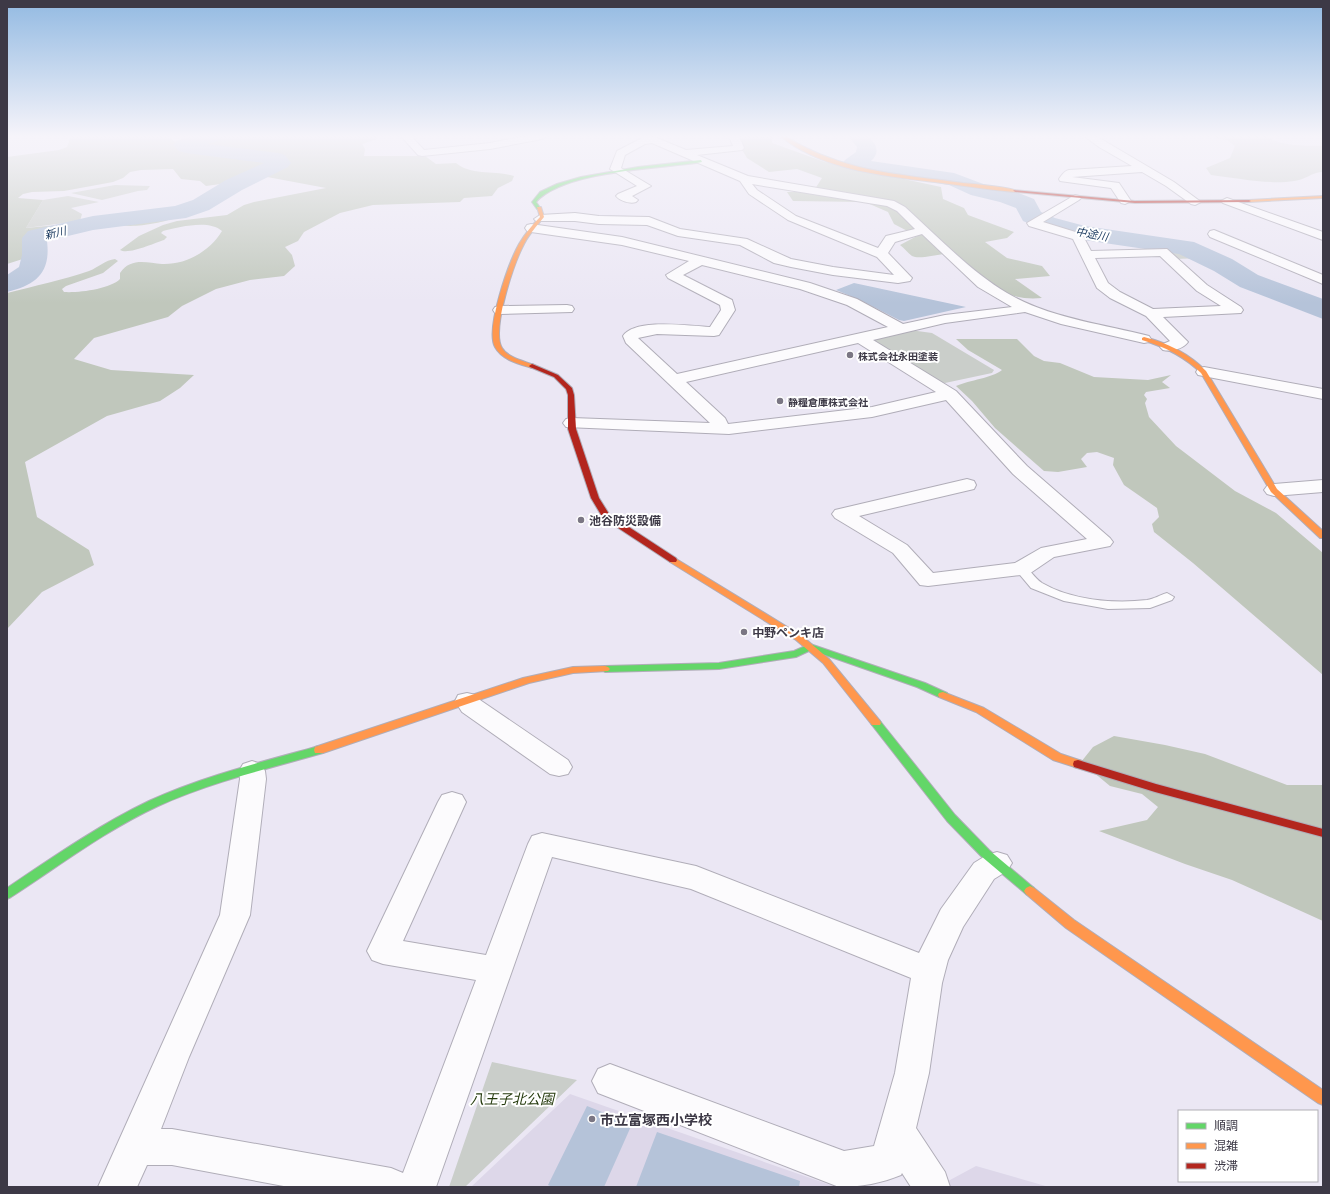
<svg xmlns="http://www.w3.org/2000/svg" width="1330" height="1194" font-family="Literata,'Noto Sans JP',serif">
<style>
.education{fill:#ddd7e9}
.green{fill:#caceca}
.forest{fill:#c0c7bc}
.water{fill:#b5c3d9}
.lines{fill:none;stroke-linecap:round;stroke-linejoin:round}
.river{fill:#b5c3d9;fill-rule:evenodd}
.lane-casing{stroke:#b0adb8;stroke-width:2}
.street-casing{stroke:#b0adb8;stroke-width:2}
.fast-casing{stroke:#b0adb8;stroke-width:2}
.slow-casing{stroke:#b0adb8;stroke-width:2}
.jam-casing{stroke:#b0adb8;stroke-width:2}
.lane{fill:#fcfbfd;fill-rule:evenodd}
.street{fill:#fcfbfd;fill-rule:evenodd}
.fast{fill:#63d668;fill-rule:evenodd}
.slow{fill:#ff974d;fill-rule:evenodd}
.jam{fill:#b3261e;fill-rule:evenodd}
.poi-dot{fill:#7a7683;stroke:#fff;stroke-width:1.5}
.labels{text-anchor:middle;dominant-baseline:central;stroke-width:4;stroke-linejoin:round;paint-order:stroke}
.far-poi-label{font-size:10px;font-weight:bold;fill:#3d3946;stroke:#fff;text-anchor:start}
.far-water-label{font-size:11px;font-style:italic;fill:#1c3b60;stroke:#fff}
.poi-label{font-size:12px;font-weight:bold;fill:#3d3946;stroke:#fff;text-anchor:start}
.near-park-label{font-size:14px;font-style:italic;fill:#243a0c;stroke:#fff}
.near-poi-label{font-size:14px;font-weight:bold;fill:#3d3946;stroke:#fff;text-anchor:start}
</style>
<rect width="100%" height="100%" fill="#ebe7f4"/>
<path class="education" d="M 570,1094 L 836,1187 L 471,1187 Z
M 976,1166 L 1049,1187 L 937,1187 Z"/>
<path class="green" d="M 1205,136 L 1266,136 C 1282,147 1304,145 1323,146 L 1323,172 C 1312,172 1305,180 1294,181 C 1269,185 1237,178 1211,175 L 1206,168 L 1230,158 L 1235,146 L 1227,140 Z
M 115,185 L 150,186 L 147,190 L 138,191 L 102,200 L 71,193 Z
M 68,196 L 99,202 L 71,208 L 82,214 L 80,221 L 26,228 L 43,200 Z
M 1165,245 L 1202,255 L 1206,258 L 1174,259 L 1159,246 Z
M 910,330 L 932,333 L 994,370 L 992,373 L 945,383 L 937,381 L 873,342 L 875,338 Z
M 492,1062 L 577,1080 L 465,1187 L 449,1187 Z"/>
<path class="forest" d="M 71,136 L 167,136 L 183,148 L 275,160 L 277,163 L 235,182 L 206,186 L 200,181 L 181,179 L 173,169 L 141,170 L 130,172 L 123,178 L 113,182 L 64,191 L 32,192 L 23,194 L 18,198 L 43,200 L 26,228 L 88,222 L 32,236 L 28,239 L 29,257 L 7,264 L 7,157 L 59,150 L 67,147 Z
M 217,136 L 377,136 L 377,139 L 362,144 L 365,149 L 364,156 L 425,156 L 436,164 L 456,163 C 471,176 496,170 514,176 L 512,181 L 498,188 L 492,196 L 464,198 L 460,202 L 373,205 L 340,213 L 304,232 L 298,241 L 285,247 L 292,255 L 295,266 L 284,276 L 250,280 L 216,289 L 182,306 L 168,317 L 94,338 L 74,359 L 111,370 L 194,375 L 180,388 L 160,401 L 107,416 L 25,462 L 37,517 L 89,550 L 94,565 L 42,592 L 7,629 L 7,293 C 34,286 63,280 89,271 C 99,267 105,260 115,259 L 118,261 L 103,273 L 66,286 L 62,289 L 64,292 C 79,293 110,289 120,279 L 120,273 C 131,257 147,263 162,264 C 186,265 210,251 222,231 C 209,219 179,227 163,231 L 161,233 L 167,237 L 164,240 C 154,243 129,255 120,250 L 139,236 L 163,225 L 177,221 L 227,215 L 244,205 L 254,202 L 326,188 L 262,176 L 263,174 L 284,164 L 286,161 L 282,158 L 251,156 L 221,149 L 189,147 L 187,144 Z
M 742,136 L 772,136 L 772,143 L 825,162 L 941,187 L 943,199 L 964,208 L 968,215 L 1014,232 L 1007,238 L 985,242 L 1007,258 L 1042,266 L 1050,276 L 1015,279 L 1042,298 C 1000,302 983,278 953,253 C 943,253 920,260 912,256 C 908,253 904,248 900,245 L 917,236 L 894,224 L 888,212 L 865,202 L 793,201 L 787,192 L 813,192 L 822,178 L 797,169 L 769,172 L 747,158 L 741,148 Z
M 165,217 L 174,218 C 163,223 129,229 117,224 L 126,221 Z
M 956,339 L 1017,339 L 1034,356 L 1044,361 L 1060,363 L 1094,377 L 1148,380 L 1171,375 L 1162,382 L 1170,388 L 1146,392 L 1144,395 L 1147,399 L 1145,403 L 1149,417 L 1176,446 L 1235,491 L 1276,513 L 1323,553 L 1323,675 L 1193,563 L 1154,532 L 1152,524 L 1159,517 L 1157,508 L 1124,485 L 1113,465 L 1114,458 L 1097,452 L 1087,453 L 1081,459 L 1087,467 L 1058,472 L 1044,471 L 995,428 L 972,401 L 956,386 C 970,380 992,378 1002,370 L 968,350 Z
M 1114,736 L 1165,745 L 1205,754 L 1287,785 L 1323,785 L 1323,921 L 1232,880 L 1185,864 L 1099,831 L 1147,820 L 1158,807 L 1142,794 L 1110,786 L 1081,762 L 1093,747 Z"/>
<path class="water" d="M 854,283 L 966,307 L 904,321 L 899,320 L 860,300 L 836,290 Z
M 587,1106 L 632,1124 L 604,1187 L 552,1187 L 548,1185 Z
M 657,1132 L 800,1181 L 799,1187 L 636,1187 Z"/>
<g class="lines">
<path class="river" d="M 192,136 L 221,136 L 219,140 L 207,144 L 278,153 L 285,155 L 291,163 L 288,167 L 242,190 L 209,210 L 186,218 L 93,230 L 47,241 C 51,273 36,285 7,292 L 7,275 L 19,267 L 22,255 L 22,238 L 28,231 L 93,216 L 175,206 L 193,200 L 226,180 L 264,163 L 186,153 L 179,151 L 173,145 L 176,141 Z
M 848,136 L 868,136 C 876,144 881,152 871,161 L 954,173 L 986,185 L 1016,192 L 1034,199 L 1041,212 L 1055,218 L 1085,226 L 1194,242 L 1232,259 L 1258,275 L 1323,299 L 1323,319 L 1240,287 L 1214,271 L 1179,254 L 1084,240 L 1039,228 L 1023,221 L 1016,208 L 1000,202 L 971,195 L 949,185 L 845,168 L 842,164 L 845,160 L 856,152 L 857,147 Z"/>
<defs>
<path id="lane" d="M 1021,565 C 1030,568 1034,578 1042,583 C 1071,600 1113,604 1147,600 C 1154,599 1160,595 1167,593 L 1174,597 L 1172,600 L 1150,608 L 1108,609 L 1064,601 L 1031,588 L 1015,569 Z"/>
<path id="street" d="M 401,136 L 411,136 L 424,150 L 490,143 L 526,136 L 547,136 L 542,139 L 490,149 L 422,156 L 418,155 Z
M 639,136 L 652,136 L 686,150 L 733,146 L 729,136 L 739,136 L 744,148 L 742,150 L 697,155 L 748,176 L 894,201 L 905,207 C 936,235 971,272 1007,293 C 1049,318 1102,324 1149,336 L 1151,339 L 1149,342 L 1144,343 L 1061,324 L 1025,312 L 945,323 L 873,340 L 956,391 L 1027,466 L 1110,538 L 1113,542 L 1110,546 L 1054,557 L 1029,574 L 1021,575 L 928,586 L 920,585 L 893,553 L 835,518 L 832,514 L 835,510 L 967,479 L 974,481 L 976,485 L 974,489 L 859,516 L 907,545 L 933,573 L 1015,563 L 1041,548 L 1087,539 L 1013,474 L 946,400 L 872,417 L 729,434 L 566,427 L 563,423 L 566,419 L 572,418 L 710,423 L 626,343 L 623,336 C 635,318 690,326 710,327 L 721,310 L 720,305 L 668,278 L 666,275 L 689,261 L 622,245 L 531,232 L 527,231 L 525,228 L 527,225 L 531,224 L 622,237 L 810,283 L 857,299 L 903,324 L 945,315 L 1012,307 L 978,287 L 922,234 L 895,242 L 888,253 L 912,278 L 910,281 L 898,283 L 833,275 L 791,267 L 774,263 L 740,245 L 678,236 L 647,225 L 599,224 L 575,221 L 536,221 L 534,219 L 540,215 L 575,213 L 599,216 L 649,217 L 680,229 L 747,239 L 791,259 L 833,267 L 894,275 L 877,257 L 788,220 L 749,194 L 740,181 L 652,143 L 645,144 L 625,155 L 621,168 L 651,186 L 632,196 L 638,200 L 636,202 C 630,204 620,201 616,196 L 618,194 L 637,186 L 610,169 L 617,151 L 642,138 ZM 752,184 L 887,206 L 897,211 L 915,229 L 886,236 L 878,248 L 796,216 L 757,190 ZM 702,265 L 800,289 L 847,305 L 888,327 L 677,374 L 638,338 L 657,334 L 714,336 L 719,335 L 735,310 L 732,300 L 683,275 ZM 858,343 L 936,392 L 872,407 L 728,424 L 725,418 L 686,382 Z
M 1084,136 L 1096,136 L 1174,182 L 1201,202 L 1195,205 L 1191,204 L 1166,186 L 1142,172 L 1072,177 L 1119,183 L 1131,201 L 1125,204 L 1121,203 L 1111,188 L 1060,181 L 1059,179 C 1062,175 1064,171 1069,170 L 1132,166 L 1099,147 Z
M 1075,195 L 1079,196 L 1081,198 L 1079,200 L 1043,222 L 1082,234 L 1091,251 L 1167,249 L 1207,285 L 1241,307 L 1243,310 L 1241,313 L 1163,317 L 1188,342 C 1183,349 1171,352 1163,350 L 1160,347 L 1163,344 L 1170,341 L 1146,316 L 1110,298 L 1097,288 L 1073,239 L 1029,226 L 1027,223 ZM 1160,256 L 1197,291 L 1221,306 L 1153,309 L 1120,292 L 1108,283 L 1095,258 Z
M 1227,198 L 1323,232 L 1323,240 L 1223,203 L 1221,201 Z
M 1214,230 L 1323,275 L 1323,284 L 1210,237 L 1208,234 L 1210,231 Z
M 567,305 L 572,306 L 574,309 L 572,312 L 500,314 L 495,313 L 493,310 L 495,307 L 500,306 Z
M 1204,367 L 1323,389 L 1323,399 L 1198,375 L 1196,372 L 1198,369 Z
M 1323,480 L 1323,492 L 1274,496 L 1267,494 L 1264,490 L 1267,486 L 1274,484 Z
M 467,693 L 476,695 L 480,700 L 568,760 L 572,767 L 568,774 L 559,776 L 550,774 L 462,712 L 455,701 L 458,695 Z
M 252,761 L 261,764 L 265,771 L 266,779 L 250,915 L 189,1057 L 161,1129 L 172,1129 L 391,1168 L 403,1173 L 476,980 L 383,964 L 372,960 L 367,951 L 438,802 L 442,795 L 452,792 L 462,795 L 466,802 L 403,941 L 486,955 L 528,844 L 532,836 L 542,833 L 696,866 L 919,953 L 941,909 L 974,863 L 987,855 L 997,852 L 1007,855 L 1012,863 L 1007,871 L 994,879 L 963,927 L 948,960 L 942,983 L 929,1073 L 916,1128 L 945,1172 L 950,1187 L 911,1187 L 902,1173 L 901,1175 C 882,1183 861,1187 839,1187 L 598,1093 L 592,1081 L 598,1069 L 610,1064 L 844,1151 L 874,1146 L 895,1073 L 911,978 L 691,889 L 552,857 L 436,1187 L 289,1187 L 172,1165 L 147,1165 L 137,1187 L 98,1187 L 220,915 L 240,779 L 239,771 L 243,764 Z"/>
<path id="fast" d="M 701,160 L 702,162 C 661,169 565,170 536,202 L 541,209 L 537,209 L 532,202 L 540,192 L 557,184 L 581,177 L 638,167 Z
M 810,644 L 925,683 L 947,693 L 948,695 L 947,697 L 939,697 L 917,687 L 811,650 L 796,657 L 719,669 L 605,672 L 600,669 L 605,666 L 719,663 L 794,651 Z
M 876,719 L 880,721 L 955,815 L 989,850 L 1034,888 L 1036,891 L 1034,894 L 1030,896 L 1026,894 L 981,856 L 947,821 L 872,725 L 871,723 L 872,721 Z
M 319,746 L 323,747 L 324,750 L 323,753 C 267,769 211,782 158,806 C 106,830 59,866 11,897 L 7,899 L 7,888 C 53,857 99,825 149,801 C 203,776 262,762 319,746 Z"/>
<path id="slow" d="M 780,136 L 785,136 C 842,172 898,174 963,183 C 974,184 1010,187 1017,191 L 1015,192 C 991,190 967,186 942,183 C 888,176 825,172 780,136 Z
M 1323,196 L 1323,198 L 1249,202 L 1247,201 L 1249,200 Z
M 537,207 L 541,207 L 544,217 C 537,226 529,234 524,244 C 514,263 491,330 502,348 C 508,358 524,361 534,365 L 535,366 L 532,368 C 519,364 502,360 495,347 C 485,329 509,262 519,244 C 525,234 532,225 540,217 Z
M 1144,337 C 1168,343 1188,353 1206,371 L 1277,489 L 1323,531 L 1323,538 L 1320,538 L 1271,492 L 1201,373 C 1184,356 1165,347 1142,340 L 1142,338 Z
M 673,557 L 802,636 L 829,659 L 880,721 L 881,723 L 880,725 L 872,725 L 823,663 L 796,640 L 670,562 L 669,560 L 670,558 Z
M 605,666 L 608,667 L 610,669 L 608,671 L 573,673 L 529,683 L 323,753 L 315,753 L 314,750 L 315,747 L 523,678 L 573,667 Z
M 943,692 L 984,708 L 1061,754 L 1082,761 L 1083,764 L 1082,767 L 1078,768 L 1053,760 L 976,712 L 939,697 L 938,695 L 939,693 Z
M 1030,886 L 1034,888 L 1074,920 L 1323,1090 L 1323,1105 L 1318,1103 L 1066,928 L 1026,894 L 1024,891 L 1026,888 Z"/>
<path id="jam" d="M 1013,190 L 1135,201 L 1249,200 L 1251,201 L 1249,202 L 1135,203 L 1015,192 Z
M 532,364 L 558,375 L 572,388 L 574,395 L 576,429 L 599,498 L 609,514 L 676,558 L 677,560 L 676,562 L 670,562 L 603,518 L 591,498 L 568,429 L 568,395 L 566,389 L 554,377 L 530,367 L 529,366 Z
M 1078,760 L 1156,784 L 1323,829 L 1323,837 L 1155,792 L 1074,767 L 1073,764 L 1074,761 Z"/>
</defs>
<use href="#lane" class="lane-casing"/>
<use href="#street" class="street-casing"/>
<use href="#fast" class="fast-casing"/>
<use href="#slow" class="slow-casing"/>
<use href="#jam" class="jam-casing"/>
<use href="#lane" class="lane"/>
<use href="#street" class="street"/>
<use href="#fast" class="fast"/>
<use href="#slow" class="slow"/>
<use href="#jam" class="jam"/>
</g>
<linearGradient id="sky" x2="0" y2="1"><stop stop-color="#93bae2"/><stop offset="0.45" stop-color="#f6f4fa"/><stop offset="1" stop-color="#f6f4fa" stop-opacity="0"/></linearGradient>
<rect width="1330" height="303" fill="url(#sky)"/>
<g class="poi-dot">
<circle cx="850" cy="355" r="4"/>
<circle cx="780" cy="401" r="4"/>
<circle cx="581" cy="520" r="4"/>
<circle cx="744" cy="632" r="4"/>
<circle cx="592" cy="1119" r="4"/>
</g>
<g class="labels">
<g class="far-poi-label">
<text x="858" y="355">株式会社永田塗装</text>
<text x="788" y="401">静糧倉庫株式会社</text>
</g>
<g class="far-water-label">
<text transform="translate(55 232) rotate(-13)">新川</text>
<text transform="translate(1092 233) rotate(10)">中途川</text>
</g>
<g class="poi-label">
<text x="589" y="520">池谷防災設備</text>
<text x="752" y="632">中野ペンキ店</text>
</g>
<g class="near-park-label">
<text x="512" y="1098">八王子北公園</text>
</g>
<g class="near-poi-label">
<text x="600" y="1119">市立富塚西小学校</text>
</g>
</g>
<rect width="1330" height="1194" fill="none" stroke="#3d3946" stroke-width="16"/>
<rect x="1178" y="1110" width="140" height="72" fill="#ffffff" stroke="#b1b0b5"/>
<rect x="1186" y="1123" width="20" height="6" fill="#63d668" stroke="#b1b0b5"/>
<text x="1214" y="1130" font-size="12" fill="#3d3946">順調</text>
<rect x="1186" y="1143" width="20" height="6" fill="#ff974d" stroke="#b1b0b5"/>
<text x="1214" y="1150" font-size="12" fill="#3d3946">混雑</text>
<rect x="1186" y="1163" width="20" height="6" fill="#b3261e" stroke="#b1b0b5"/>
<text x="1214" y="1170" font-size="12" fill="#3d3946">渋滞</text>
</svg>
